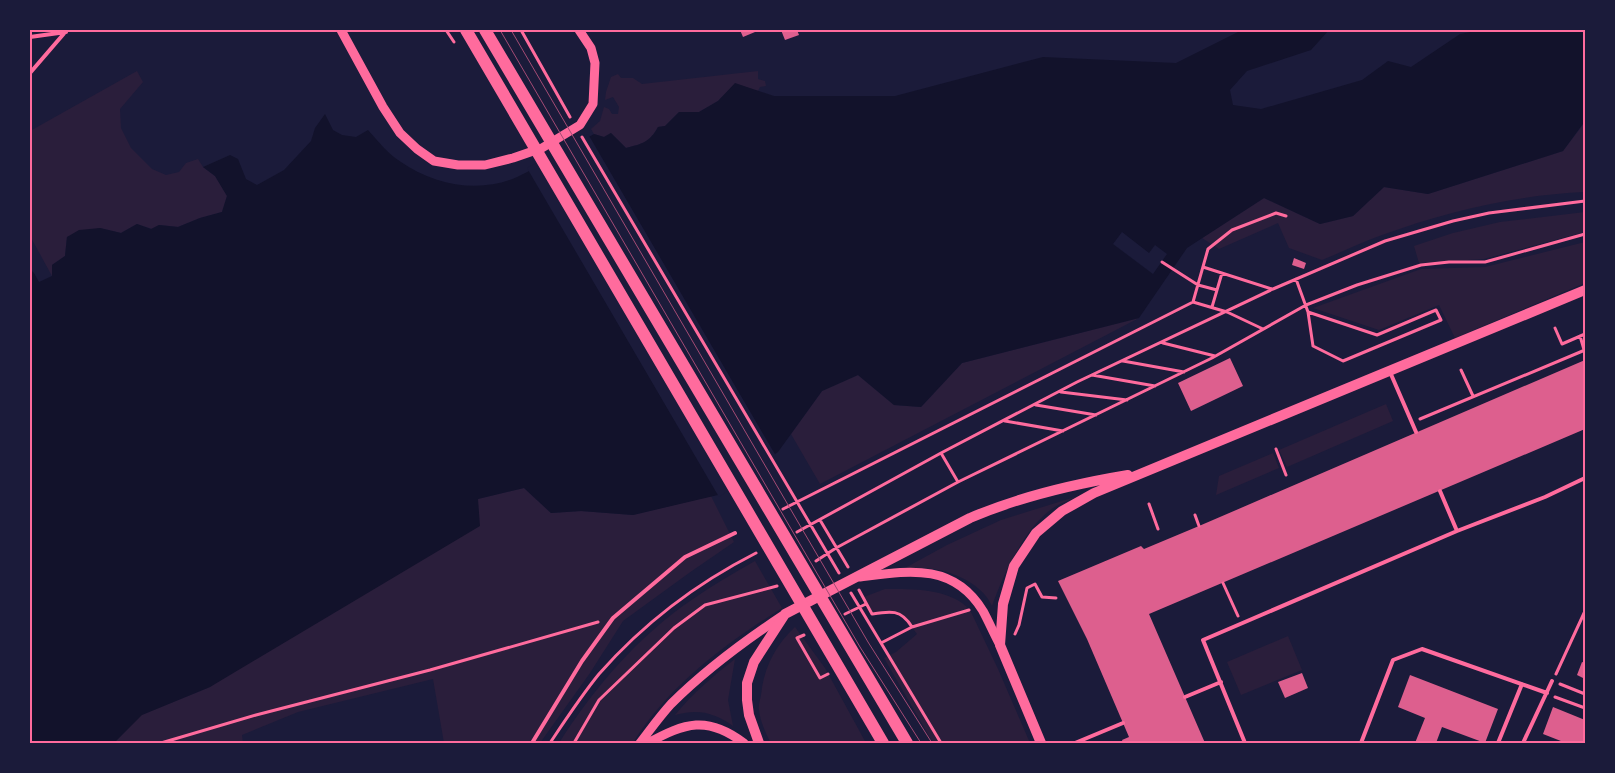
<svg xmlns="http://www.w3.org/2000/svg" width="1615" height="773" font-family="'Source Sans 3',sans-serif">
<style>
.green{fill:#2a1e3b}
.water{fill:#12122b}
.pier{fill:#1b1b3a}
.building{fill:#dd5f8e}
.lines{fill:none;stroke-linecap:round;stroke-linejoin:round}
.path{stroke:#ff6b9d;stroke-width:3}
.service{stroke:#ff6b9d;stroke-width:4}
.tertiary{stroke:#ff6b9d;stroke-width:9}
.secondary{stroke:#ff6b9d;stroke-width:10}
.primary{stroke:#ff6b9d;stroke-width:12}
.tram{stroke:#a44b75;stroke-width:1}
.neatline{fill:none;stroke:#ff6b9d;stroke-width:2}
</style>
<rect width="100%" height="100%" fill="#1b1b3a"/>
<path class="green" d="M 137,71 L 143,82 L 120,109 L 121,128 L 131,148 L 152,169 L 166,175 L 179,172 L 186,163 L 198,159 L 203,167 L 215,176 L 227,196 L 222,212 L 200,218 L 178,227 L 159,225 L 152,229 L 137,224 L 121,233 L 100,228 L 67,237 L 65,256 L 52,265 L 52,276 L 30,236 L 30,131 Z
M 758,71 L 758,79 L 765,81 L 766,86 L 760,87 L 758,91 L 735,84 L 718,101 L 699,112 L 679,112 L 665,126 L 658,127 C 650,142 642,144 626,148 L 611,133 L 604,137 L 594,134 L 591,129 L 600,121 L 604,107 L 609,109 L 612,114 L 618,114 L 619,107 L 613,97 L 605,100 L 606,92 L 611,77 L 618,74 L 621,78 L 633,78 L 642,84 Z
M 1585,122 L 1585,192 C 1516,195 1447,211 1382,235 C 1362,242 1342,252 1322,260 L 1289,248 L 1278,223 L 1219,249 L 1202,238 L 1264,198 L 1320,224 L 1353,216 L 1384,187 L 1428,194 L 1563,151 Z
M 1585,212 L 1585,232 L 1484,259 L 1419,263 L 1414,246 L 1453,233 L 1500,222 Z
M 1585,242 L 1585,283 L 1455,338 L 1439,305 L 1379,330 L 1313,308 L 1421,269 L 1485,267 Z
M 1139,318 L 820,484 L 791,434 L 822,391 L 858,375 L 894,405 L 921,407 L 962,363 Z
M 1386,404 L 1393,421 L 1287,467 L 1279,450 Z
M 1273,453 L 1279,468 L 1216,495 L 1219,476 Z
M 524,488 L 551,513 L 581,511 L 633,515 L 711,496 L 734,542 L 689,573 L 623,621 L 590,673 L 540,743 L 444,743 L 433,679 L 298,712 L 242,735 L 243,743 L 114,743 L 141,715 L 210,687 L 477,499 Z
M 1078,496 C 1070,500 1061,503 1053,508 C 1025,527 1003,575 992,606 C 983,585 955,572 933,569 C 923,568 914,569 905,568 L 947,545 L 1001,520 Z
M 755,561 L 782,608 C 725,644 669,685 633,743 L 559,743 C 594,688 638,636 693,599 C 713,585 734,573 755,561 Z
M 885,589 C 912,589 950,588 970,610 L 998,669 L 1030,743 L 933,743 L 884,658 L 896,652 L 917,634 C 903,613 900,611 874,614 L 864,597 Z
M 795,627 L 825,668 L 866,743 L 771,743 C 766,734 760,721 759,710 C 758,706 760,700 761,695 C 764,667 775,646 795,627 Z
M 1288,636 L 1302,670 L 1241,695 L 1227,662 Z
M 735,659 L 728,700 L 733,726 C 713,712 698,709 675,715 C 693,693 713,676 735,659 Z"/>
<path class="water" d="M 1242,30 L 1329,30 L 1311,50 L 1247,71 L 1230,90 L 1233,105 L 1261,109 L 1362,80 L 1388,61 L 1411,67 L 1460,34 L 1481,30 L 1585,30 L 1585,121 L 1563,151 L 1428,194 L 1384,187 L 1353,216 L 1320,224 L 1264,198 L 1187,248 L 1139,318 L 962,363 L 921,407 L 894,405 L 858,375 L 822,391 L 778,452 L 718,495 L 633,515 L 581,511 L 551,513 L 524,488 L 478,499 L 480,526 L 210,687 L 142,715 L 114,743 L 30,743 L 30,269 L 34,273 L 39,282 L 52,276 L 52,265 L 65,256 L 67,237 L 79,230 L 100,228 L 121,233 L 137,224 L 151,229 L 159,225 L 178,227 L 200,218 L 222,212 L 227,196 L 215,176 L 203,167 L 230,155 L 238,159 L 246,179 L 257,185 L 284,170 L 311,141 L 315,128 L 325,114 L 333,130 L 342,135 L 356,137 L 368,130 C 378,141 388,154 401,162 C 434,185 480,194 517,177 C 543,165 568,148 594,134 L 604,137 L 611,133 L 626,148 C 642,144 650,142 658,127 L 665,126 L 679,112 L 699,112 L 718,101 L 735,83 L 774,96 L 895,96 L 1043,57 L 1176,63 Z"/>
<path class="pier" d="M 588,134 L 776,456 L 719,497 L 527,168 Z
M 1122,232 L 1149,253 L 1155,245 L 1167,254 L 1153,274 L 1113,244 Z"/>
<path class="building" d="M 740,30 L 754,30 L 755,32 L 743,37 Z
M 781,30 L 797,30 L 799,35 L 785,40 Z
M 1294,258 L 1306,263 L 1304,269 L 1292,265 Z
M 1230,358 L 1243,386 L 1191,411 L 1178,383 Z
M 1585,360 L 1585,429 L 1149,614 L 1205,743 L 1123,743 L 1122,740 L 1129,737 L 1087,639 L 1058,581 L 1141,546 L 1144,549 L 1199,526 Z
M 1582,662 L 1585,663 L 1585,679 L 1577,675 Z
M 1302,673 L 1308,688 L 1285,698 L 1278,682 Z
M 1410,675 L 1498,709 L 1485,743 L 1442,727 L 1436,743 L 1415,743 L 1425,718 L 1398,707 Z
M 1553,707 L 1585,720 L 1585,743 L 1566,743 L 1543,734 Z"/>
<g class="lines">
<path class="path" d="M 446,30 L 454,42
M 521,30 L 570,117
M 582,137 L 839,573
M 1162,262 L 1198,285 L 1217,290
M 1203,267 L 1272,289
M 1296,279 L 1308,312 L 1313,346 L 1343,361 L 1441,320 L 1436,310 L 1377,335 L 1308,312
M 1193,302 L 1227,312 L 1263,329
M 1212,307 L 1222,273
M 1555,328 L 1562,344 L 1585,334
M 1580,336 L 1585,353
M 1163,343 L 1215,356
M 1123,361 L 1184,372
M 1461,370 L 1473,396
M 1092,375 L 1155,386
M 1061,392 L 1127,400
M 1036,405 L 1096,415
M 1420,419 L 1585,350
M 1005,421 L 1063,431
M 1276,449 L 1286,475
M 941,453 L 958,482
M 1149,504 L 1158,529
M 783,509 L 1193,302 L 1208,249 L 1232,230 L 1276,213 L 1286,216
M 1195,515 L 1199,526
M 820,520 L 848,567
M 797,532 L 941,453 L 1077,382 L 1273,289 L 1385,241 L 1453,221 L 1489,213 L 1585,201
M 816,561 L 836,548 L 958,482 L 1212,358 L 1306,305 L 1357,285 L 1421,265 L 1449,262 L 1485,262 L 1585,234
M 1223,583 L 1238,616
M 859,590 L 872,614 C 890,611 901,609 912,627
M 851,593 L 941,743
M 845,614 L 866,604
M 1015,634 L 1019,625 L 1027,588 L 1035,584 L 1042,597 L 1056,598
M 804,635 L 797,638 L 820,678 L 828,674
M 881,643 L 912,627 L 969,610
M 1556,674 L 1585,611
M 1560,684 L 1585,694
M 1555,697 L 1585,708
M 161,743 L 256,715 L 430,670 L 598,622
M 550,743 C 566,719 581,696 599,674 C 643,624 697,583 756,553
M 574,743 L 599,700 L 674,628 L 705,605 L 777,586"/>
<path class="service" d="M 30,37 L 66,32
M 30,73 L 67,30
M 1390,372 L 1416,432
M 1440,491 L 1457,531
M 1185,697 L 1221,682
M 532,743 L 582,661 L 613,618 L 685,557 L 735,533
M 1075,743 L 1123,723
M 1245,743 L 1203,640 L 1457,531 L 1545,497 L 1585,478
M 1361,743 L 1393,660 L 1422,649 L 1547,693
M 1498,743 L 1522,684
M 1523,743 L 1552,681"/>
<path class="tertiary" d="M 341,30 L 383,107 L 400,133 L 417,149 L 434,161 L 458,165 L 485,165 L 513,158 L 542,148 L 580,125 L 593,104 L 595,63 L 591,48 L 579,30
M 860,577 C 907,571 953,562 983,611 C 989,622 994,634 1000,645
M 640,743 C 650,730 660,716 671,704 C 705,670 743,642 782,616
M 648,743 C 685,723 707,715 744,743"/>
<path class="secondary" d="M 759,743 L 749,715 L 747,700 L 747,683 L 754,662 L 785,614 L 970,518 C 1021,496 1074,484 1128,475
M 1041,743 L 1000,645 L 1003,604 L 1014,566 L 1036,533 L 1062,511 L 1094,493 L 1585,290"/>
<path class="primary" d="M 466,30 L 883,743
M 485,30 L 907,743"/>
<path class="tram" d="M 500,30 L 860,647 L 921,743
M 511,30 L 868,642 L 932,743"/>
</g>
<rect width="1615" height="773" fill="none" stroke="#1b1b3a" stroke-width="62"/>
<rect x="31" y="31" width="1553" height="711" class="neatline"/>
</svg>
